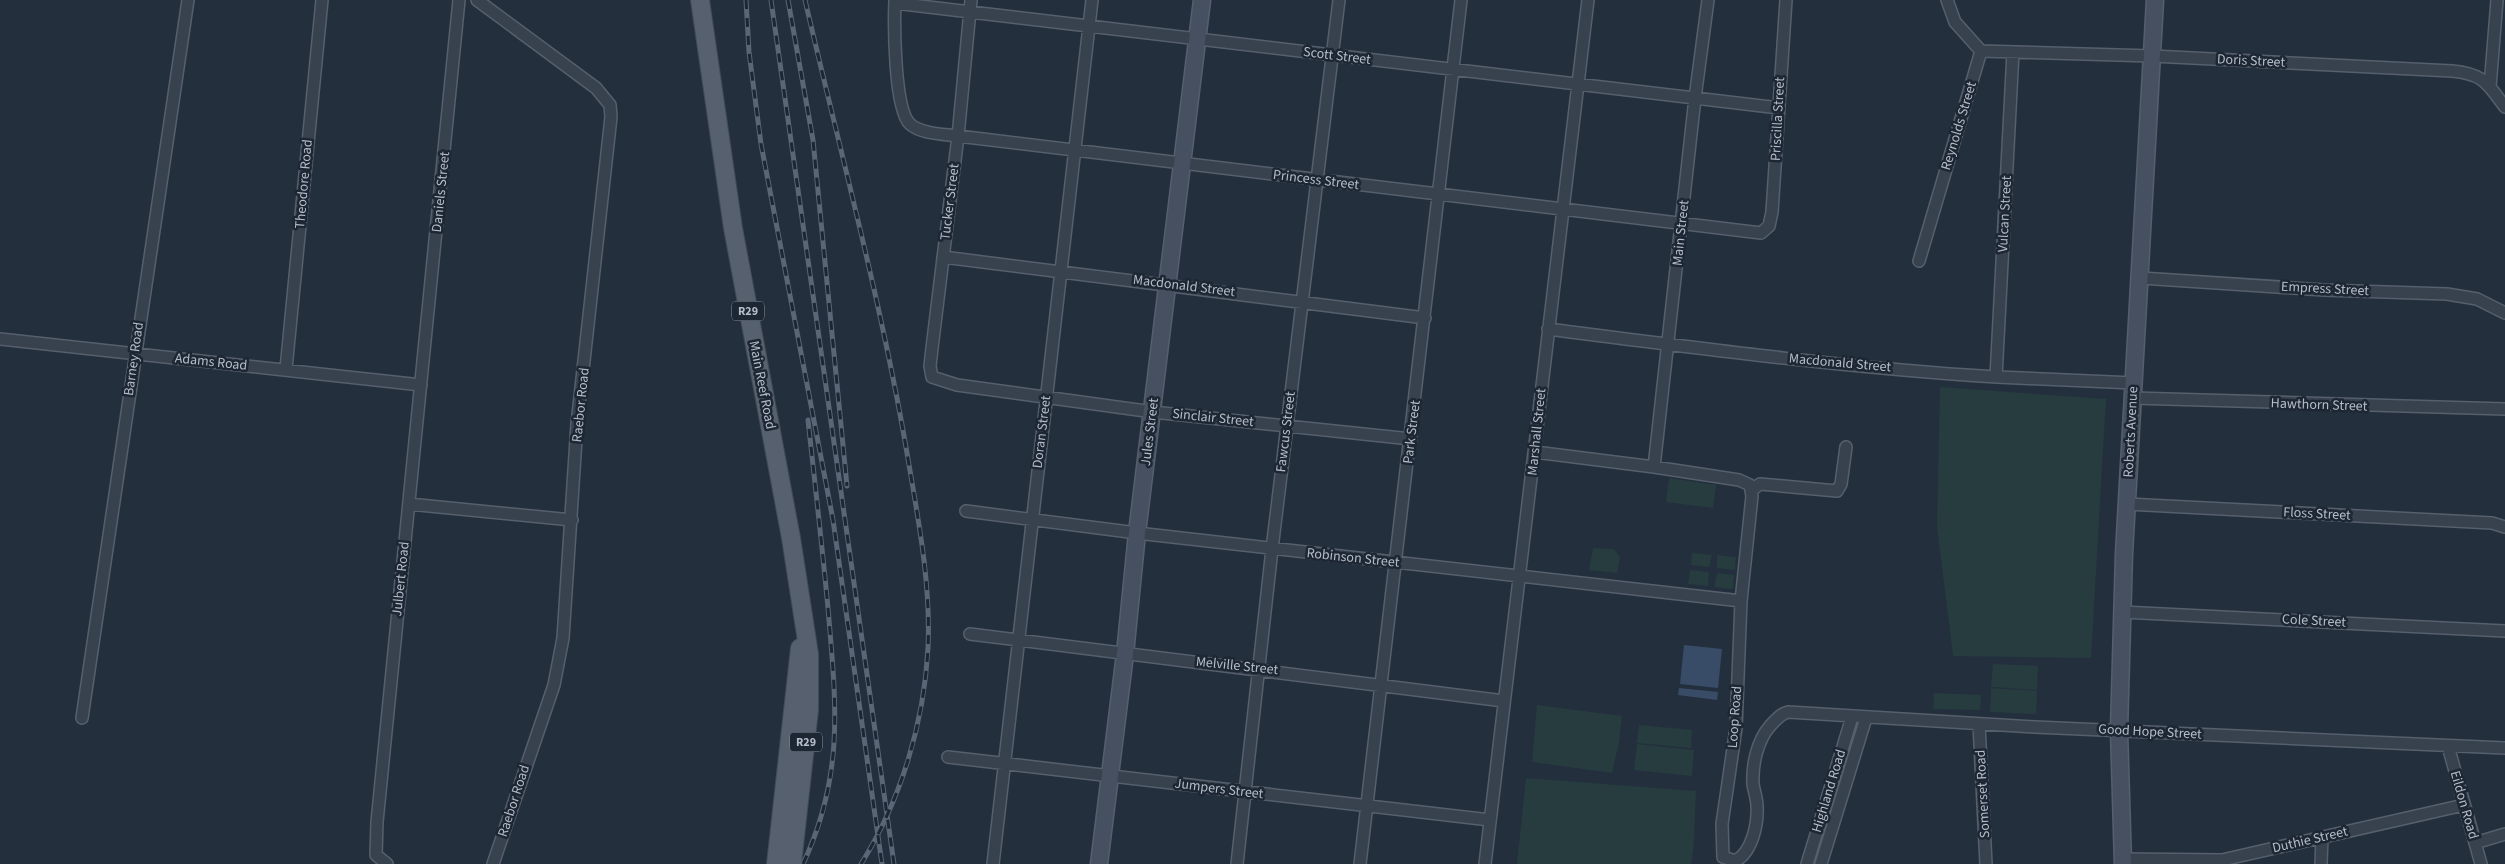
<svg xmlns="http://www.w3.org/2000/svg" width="2505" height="864" font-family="'Source Sans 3',sans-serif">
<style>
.green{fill:#263c3f}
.water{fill:#394c67}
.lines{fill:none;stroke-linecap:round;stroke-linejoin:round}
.street-casing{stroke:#565f6c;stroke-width:14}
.secondary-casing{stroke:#565f6c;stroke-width:19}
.primary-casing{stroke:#414a57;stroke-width:20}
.street{stroke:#38414e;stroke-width:11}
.secondary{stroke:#465061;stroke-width:16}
.primary{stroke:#56606e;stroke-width:18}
.rail-casing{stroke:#5a6575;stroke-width:5}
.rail{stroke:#1d2633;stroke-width:3;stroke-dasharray:9;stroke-linecap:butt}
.labels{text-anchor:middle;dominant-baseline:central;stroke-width:5;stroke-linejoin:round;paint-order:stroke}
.shield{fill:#1d2633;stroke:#878f9c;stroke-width:1}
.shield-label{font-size:12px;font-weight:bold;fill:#b4bcc9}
.street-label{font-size:14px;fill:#b4bcc9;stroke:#1d2633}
</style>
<rect width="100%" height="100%" fill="#242f3e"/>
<path class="green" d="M 1940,387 L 2106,399 L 2091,658 L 1953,656 L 1937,528 Z
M 1669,478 L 1716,485 L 1713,508 L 1666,502 Z
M 1593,548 L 1614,549 L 1620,557 L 1617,573 L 1589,570 Z
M 1692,553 L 1712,555 L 1709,567 L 1691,565 Z
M 1717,555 L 1736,557 L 1735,570 L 1717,568 Z
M 1690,570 L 1709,572 L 1708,586 L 1688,584 Z
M 1717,573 L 1734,575 L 1733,589 L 1714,587 Z
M 1993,664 L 2038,666 L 2037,690 L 1991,687 Z
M 1991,688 L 2037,691 L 2036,714 L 1990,712 Z
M 1934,693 L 1981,695 L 1980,710 L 1933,709 Z
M 1537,705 L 1622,716 L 1619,742 L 1612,773 L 1532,762 Z
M 1639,725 L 1692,730 L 1691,748 L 1637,743 Z
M 1637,744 L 1694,750 L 1692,776 L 1634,770 Z
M 1526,778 L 1696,791 C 1694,815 1696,840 1691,864 L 1517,864 Z"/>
<path class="water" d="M 1684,645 L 1722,649 L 1718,688 L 1680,684 Z
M 1679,688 L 1718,692 L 1717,700 L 1678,695 Z"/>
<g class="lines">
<defs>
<path id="street" d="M 477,0 L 596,88 L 610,105 L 611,117 L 577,424 L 563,638 L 554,685 L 493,864
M 895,0 C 894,23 894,109 910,124 C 921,134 943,134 958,136 L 1761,233 L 1769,226 L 1772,212 L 1786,0
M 971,0 L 958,136 L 932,348 L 930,366 L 932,377 L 957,385 L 1153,412 L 1411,439
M 895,3 L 1779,108
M 1981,51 L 2152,56 L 2452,71 C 2484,74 2487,83 2505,107
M 2490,87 L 2497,0
M 943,257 L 1425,318
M 1919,261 L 1981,51 L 1955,22 L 1947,0
M 2141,278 L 2324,290 L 2447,294 L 2477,299 L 2505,313
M 1548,329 C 1697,348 1847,368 1997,377 C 2043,379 2088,381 2134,383
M 0,339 L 421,385
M 286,369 L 322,0
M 1996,377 L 2013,52
M 2133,398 L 2505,409
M 1535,452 L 1654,467 L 1739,480 L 1750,485 L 1752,496 L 1741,601 L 1736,728 L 1722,824 L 1723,857 L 1735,861 C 1752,853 1758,824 1757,806 C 1757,799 1754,791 1753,784 C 1752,765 1757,741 1770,726 C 1776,720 1780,714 1788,712 L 2035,727 L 2505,748
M 1654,467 L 1695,98 L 1708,0
M 1752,490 L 1760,484 L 1837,491 L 1841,484 L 1846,447
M 409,504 L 572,520
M 2127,504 L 2492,523 L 2505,527
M 966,511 L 1137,533 L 1741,601
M 2122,612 L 2505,631
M 970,634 L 1504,701
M 82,718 L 188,0
M 1979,724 L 1986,864
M 2448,746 L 2481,864
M 948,757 L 1490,820
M 2475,843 L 2505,834
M 2123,859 L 2222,860 L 2464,805
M 387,864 L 376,855 L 377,822 L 459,0
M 993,864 L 1092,0
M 1237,864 L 1272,549 L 1339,0
M 1360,864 L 1461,0
M 1485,864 L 1588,0
M 1807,864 L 1852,717
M 1821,864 L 1866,718
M 2321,864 L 2322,837"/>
<path id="secondary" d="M 1099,864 L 1125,654 L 1137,533 L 1202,0
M 2123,864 L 2119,730 L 2124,554 L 2155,0"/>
<path id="primary" d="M 700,0 L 733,228 L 791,538 L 809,654 L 809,710 L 792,864
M 776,864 L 800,648"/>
</defs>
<use href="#street" class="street-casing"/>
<use href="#secondary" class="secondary-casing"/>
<use href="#primary" class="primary-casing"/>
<use href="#street" class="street"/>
<use href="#secondary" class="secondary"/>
<use href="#primary" class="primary"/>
<defs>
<path id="rail" d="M 746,0 L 749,52 L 761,144 L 833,520 L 882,864
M 771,0 L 894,864
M 788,0 L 813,140 L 847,486
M 805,0 C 840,151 881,301 907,453 C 918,518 931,583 928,648 C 924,723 901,800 861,864
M 803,864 C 845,774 836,703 828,608 C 822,545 815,483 808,420"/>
</defs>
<use href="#rail" class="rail-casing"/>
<use href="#rail" class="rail"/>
</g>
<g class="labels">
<g class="shield">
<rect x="732" y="301.5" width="32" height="19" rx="4"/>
<rect x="790" y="732.5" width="32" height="19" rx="4"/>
</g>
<g class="shield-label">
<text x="748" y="311">R29</text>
<text x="806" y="742">R29</text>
</g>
<g class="street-label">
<text transform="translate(1337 56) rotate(7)">Scott Street</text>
<text transform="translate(2251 61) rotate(3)">Doris Street</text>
<text transform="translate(1778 119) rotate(-87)">Priscilla Street</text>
<text transform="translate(1959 126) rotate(-73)">Reynolds Street</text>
<text transform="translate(1316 180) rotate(7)">Princess Street</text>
<text transform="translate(304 184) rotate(-85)">Theodore Road</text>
<text transform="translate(441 192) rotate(-84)">Daniels Street</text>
<text transform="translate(950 202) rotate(-83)">Tucker Street</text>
<text transform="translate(2005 214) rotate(-87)">Vulcan Street</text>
<text transform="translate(1681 233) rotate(-84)">Main Street</text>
<text transform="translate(1184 286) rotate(7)">Macdonald Street</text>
<text transform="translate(2325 289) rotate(3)">Empress Street</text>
<text transform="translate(134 359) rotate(-82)">Barney Road</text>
<text transform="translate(211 362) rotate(6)">Adams Road</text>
<text transform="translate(1840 363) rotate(5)">Macdonald Street</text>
<text transform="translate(762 385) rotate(79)">Main Reef Road</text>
<text transform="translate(581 405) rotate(-84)">Raebor Road</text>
<text transform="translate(2319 405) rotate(2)">Hawthorn Street</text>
<text transform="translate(1213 418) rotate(6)">Sinclair Street</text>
<text transform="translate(1042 432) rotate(-83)">Doran Street</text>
<text transform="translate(1150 432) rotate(-83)">Jules Street</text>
<text transform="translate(1286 432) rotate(-83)">Fawcus Street</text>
<text transform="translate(1412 432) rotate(-83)">Park Street</text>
<text transform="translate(1537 432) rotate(-84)">Marshall Street</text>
<text transform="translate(2131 432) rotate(-87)">Roberts Avenue</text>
<text transform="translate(2317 514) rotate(3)">Floss Street</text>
<text transform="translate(1353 558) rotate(6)">Robinson Street</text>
<text transform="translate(401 579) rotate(-84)">Julbert Road</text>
<text transform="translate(2314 621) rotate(3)">Cole Street</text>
<text transform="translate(1237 666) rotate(6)">Melville Street</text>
<text transform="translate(1735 717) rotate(-86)">Loop Road</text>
<text transform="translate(2150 732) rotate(3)">Good Hope Street</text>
<text transform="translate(1219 789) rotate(7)">Jumpers Street</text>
<text transform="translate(1829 791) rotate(-73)">Highland Road</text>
<text transform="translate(1983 794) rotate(-93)">Somerset Road</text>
<text transform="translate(514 801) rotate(-72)">Raebor Road</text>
<text transform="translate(2464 805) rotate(74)">Eildon Road</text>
<text transform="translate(2310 840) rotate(-13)">Duthie Street</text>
</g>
</g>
</svg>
